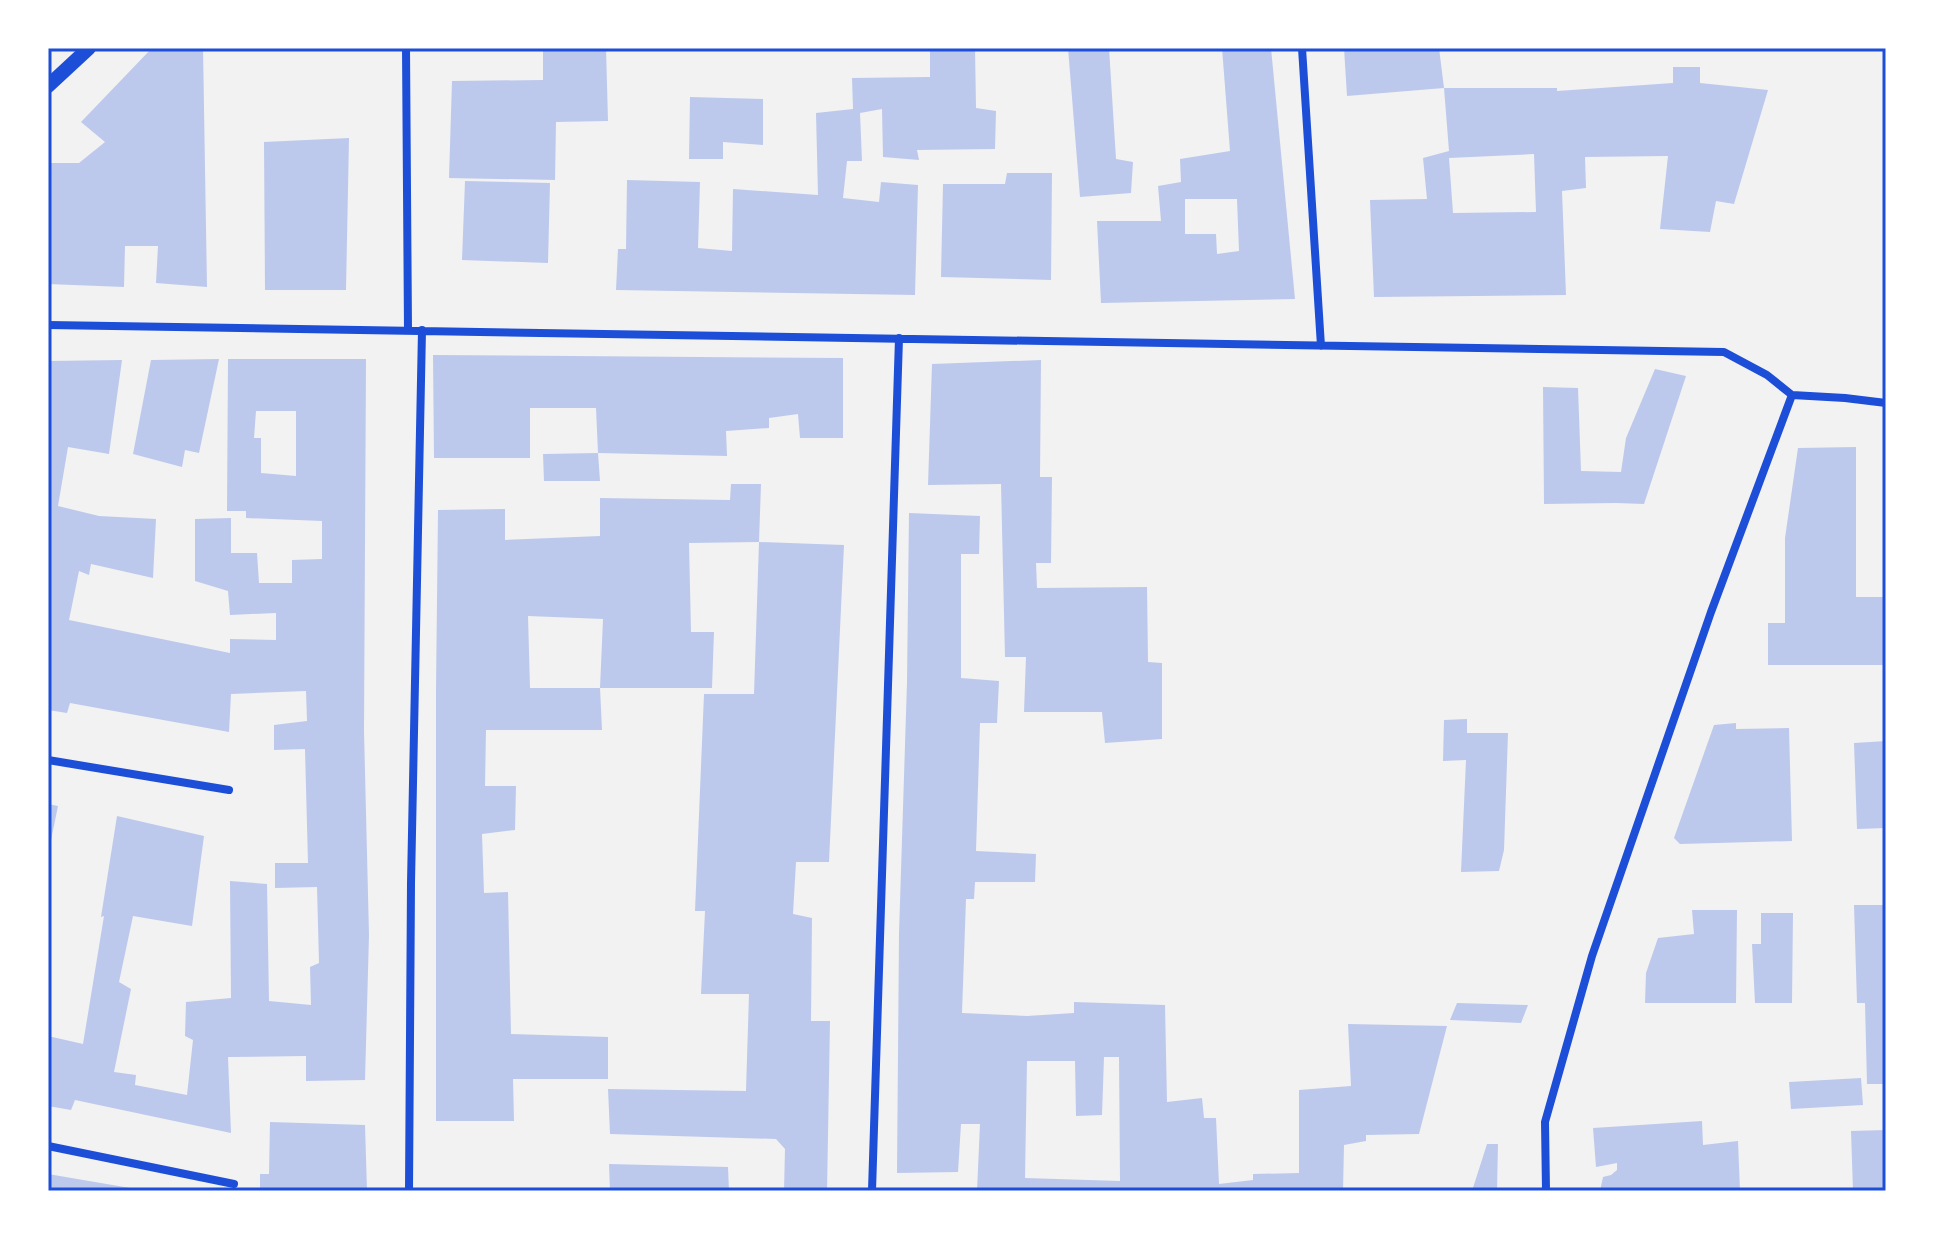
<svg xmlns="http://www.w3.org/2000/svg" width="1934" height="1239" font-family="Barlow,sans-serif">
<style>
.building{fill:#bdc9ec;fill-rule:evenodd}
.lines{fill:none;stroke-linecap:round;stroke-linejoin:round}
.minor{stroke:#1d4ed8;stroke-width:8}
.tertiary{stroke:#1d4ed8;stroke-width:14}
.neatline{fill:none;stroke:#1d4ed8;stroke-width:3}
</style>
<rect width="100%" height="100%" fill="#f2f2f2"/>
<path class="building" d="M 152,48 L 203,48 L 207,287 L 156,283 L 158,246 L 125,246 L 124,287 L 48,284 L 49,163 L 79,163 L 105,142 L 81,122 Z
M 543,48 L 606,48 L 608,121 L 556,122 L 555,180 L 449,178 L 452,81 L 543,80 Z
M 930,48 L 975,48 L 976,108 L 996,111 L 995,149 L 917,150 L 919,160 L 883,157 L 882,109 L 860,113 L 862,161 L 847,161 L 843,198 L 879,202 L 881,182 L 918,185 L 915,295 L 616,290 L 618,249 L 626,249 L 627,180 L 700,182 L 698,248 L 732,251 L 733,189 L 818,195 L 816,113 L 853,109 L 852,78 L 930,77 Z
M 1068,48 L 1109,48 L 1116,159 L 1133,162 L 1131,193 L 1080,197 Z
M 1222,48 L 1271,48 L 1295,299 L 1101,303 L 1097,221 L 1161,221 L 1158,186 L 1181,182 L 1180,159 L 1230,151 ZM 1185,199 L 1237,199 L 1239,251 L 1217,254 L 1216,234 L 1185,234 Z
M 1344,48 L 1439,48 L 1444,88 L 1347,96 Z
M 1673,67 L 1700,67 L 1700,83 L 1768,90 L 1734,204 L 1716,201 L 1710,232 L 1660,229 L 1668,156 L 1585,157 L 1586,188 L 1562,191 L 1566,295 L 1374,297 L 1370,200 L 1427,199 L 1423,158 L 1449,151 L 1444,88 L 1557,88 L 1557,91 L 1673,83 ZM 1534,154 L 1536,212 L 1453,213 L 1449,158 Z
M 690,97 L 763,99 L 763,145 L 723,142 L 723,159 L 689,159 Z
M 349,138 L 346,290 L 265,290 L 264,142 Z
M 1007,173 L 1052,173 L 1051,280 L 941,277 L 943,184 L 1005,184 Z
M 465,181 L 550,183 L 548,263 L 462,260 Z
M 433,355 L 843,358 L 843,438 L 800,438 L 798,414 L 769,418 L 769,428 L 726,431 L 727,456 L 598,453 L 596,408 L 530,408 L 530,458 L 434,458 Z
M 219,359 L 199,453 L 185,450 L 182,467 L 133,454 L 151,360 Z
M 228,359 L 366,359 L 364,731 L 369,935 L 365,1080 L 306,1081 L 306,1056 L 228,1057 L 231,1133 L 75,1100 L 71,1110 L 48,1106 L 48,1036 L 83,1044 L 104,916 L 101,917 L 117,816 L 204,836 L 192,926 L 133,916 L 119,982 L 131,989 L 114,1072 L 136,1075 L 135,1085 L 187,1095 L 193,1040 L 185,1036 L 186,1002 L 231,998 L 230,881 L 267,884 L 269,1001 L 311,1005 L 310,967 L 319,963 L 317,887 L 275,888 L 275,863 L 308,863 L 305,749 L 274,750 L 274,725 L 307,721 L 306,691 L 231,694 L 229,732 L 70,703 L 67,713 L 48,710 L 48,361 L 122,360 L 109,454 L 68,447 L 58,506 L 99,516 L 156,519 L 153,578 L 91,564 L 89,575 L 79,571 L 69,620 L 230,653 L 230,639 L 276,640 L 276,613 L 230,615 L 228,591 L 195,581 L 195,519 L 231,518 L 231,553 L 257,553 L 259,583 L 292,583 L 292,560 L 322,559 L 322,521 L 246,518 L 246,511 L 227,511 ZM 256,411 L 296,411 L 296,476 L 261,473 L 261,438 L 254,438 Z
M 1041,360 L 1040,477 L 1052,477 L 1051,563 L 1036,563 L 1037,588 L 1147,587 L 1148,662 L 1162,663 L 1162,739 L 1105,743 L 1102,712 L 1024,712 L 1026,657 L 1005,657 L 1001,484 L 928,485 L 932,364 Z
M 1655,369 L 1686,376 L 1644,504 L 1616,503 L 1544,504 L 1543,387 L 1578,388 L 1581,471 L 1621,472 L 1626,438 Z
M 1856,447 L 1856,597 L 1886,597 L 1886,665 L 1768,665 L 1768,623 L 1785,623 L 1785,538 L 1798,448 Z
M 598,453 L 600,481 L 544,481 L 543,454 Z
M 731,484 L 761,484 L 759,542 L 689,543 L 691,632 L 714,632 L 712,688 L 600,688 L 602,730 L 486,730 L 485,786 L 516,786 L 515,830 L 482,834 L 484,893 L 508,892 L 511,1034 L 608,1037 L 608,1079 L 513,1079 L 514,1121 L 436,1121 L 436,689 L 438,510 L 505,509 L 505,540 L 600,536 L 600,498 L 730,500 ZM 528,616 L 603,619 L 600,688 L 530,688 Z
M 909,513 L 980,516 L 979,554 L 961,554 L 961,678 L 999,681 L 997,723 L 980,723 L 976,851 L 1036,854 L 1035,882 L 975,882 L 974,899 L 966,899 L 962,1013 L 1027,1016 L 1074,1013 L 1074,1002 L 1165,1005 L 1167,1102 L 1202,1098 L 1204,1118 L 1216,1118 L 1219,1184 L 1253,1180 L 1253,1174 L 1299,1173 L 1299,1090 L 1351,1086 L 1348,1024 L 1447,1026 L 1419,1134 L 1366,1135 L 1366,1141 L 1344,1145 L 1343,1191 L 977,1191 L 980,1124 L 961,1124 L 958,1172 L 897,1173 L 899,934 L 907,682 ZM 1104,1057 L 1119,1057 L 1120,1181 L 1025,1178 L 1027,1061 L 1075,1061 L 1076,1116 L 1102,1115 Z
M 759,542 L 844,545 L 829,862 L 796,862 L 793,914 L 812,918 L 811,1021 L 830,1021 L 827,1191 L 784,1191 L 785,1149 L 776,1139 L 610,1134 L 608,1089 L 746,1091 L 749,994 L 701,994 L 705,911 L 695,911 L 704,694 L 754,694 Z
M 1467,719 L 1467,733 L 1508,733 L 1504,850 L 1499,871 L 1461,872 L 1466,760 L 1443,761 L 1444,720 Z
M 1736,723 L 1736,729 L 1789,728 L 1792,841 L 1680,844 L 1674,838 L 1714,725 Z
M 1886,741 L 1886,828 L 1857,829 L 1854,743 Z
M 48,804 L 58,806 L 49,850 L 48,850 Z
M 1854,905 L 1886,905 L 1886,1084 L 1867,1084 L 1865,1003 L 1857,1003 Z
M 1692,910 L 1737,910 L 1736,1003 L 1645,1003 L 1646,973 L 1658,938 L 1694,934 Z
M 1761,913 L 1793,913 L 1792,1003 L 1755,1003 L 1752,944 L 1761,944 Z
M 1457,1003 L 1528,1005 L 1521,1023 L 1450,1020 Z
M 1861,1078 L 1863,1105 L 1791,1109 L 1789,1082 Z
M 1702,1121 L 1703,1145 L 1738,1141 L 1740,1191 L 1600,1191 L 1603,1177 L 1611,1175 L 1617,1170 L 1617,1163 L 1596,1167 L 1593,1128 Z
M 270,1122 L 365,1125 L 367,1191 L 260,1191 L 260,1174 L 269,1174 Z
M 1886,1130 L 1886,1191 L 1853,1191 L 1851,1131 Z
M 1487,1144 L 1498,1144 L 1497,1191 L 1472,1191 Z
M 609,1164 L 728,1167 L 729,1191 L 610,1191 Z
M 48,1174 L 136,1189 L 136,1191 L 48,1191 Z"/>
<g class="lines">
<path class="minor" d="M 406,48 L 408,330
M 1302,48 L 1321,346
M 48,325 L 1724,352 L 1767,375 L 1792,395 L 1845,398 L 1886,403
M 48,760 L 229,790
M 48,1146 L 234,1184
M 409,1191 L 411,883 L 422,330
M 872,1191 L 899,338
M 1546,1191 L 1545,1122 L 1592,956 L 1711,612 L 1792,395"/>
<path class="tertiary" d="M 48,86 L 89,48"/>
</g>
<rect width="1934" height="1239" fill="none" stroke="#ffffff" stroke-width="100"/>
<rect x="50" y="50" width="1834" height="1139" class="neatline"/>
</svg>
